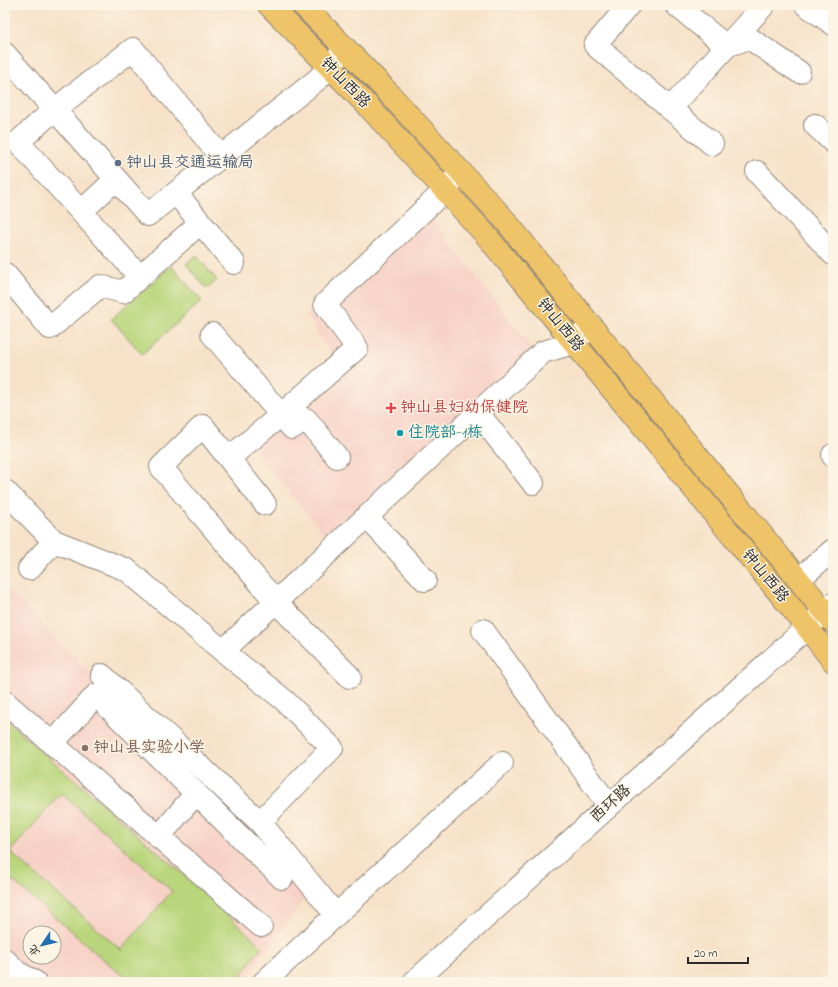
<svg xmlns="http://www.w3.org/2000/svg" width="838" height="987" font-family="'Indie Flower','LXGW WenKai TC',sans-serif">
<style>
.built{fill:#f7d1c6;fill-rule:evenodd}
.pitch{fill:#b9d67c;stroke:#728054;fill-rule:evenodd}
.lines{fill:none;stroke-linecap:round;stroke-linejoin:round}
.minor-casing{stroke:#91867a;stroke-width:24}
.major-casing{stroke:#91867a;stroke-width:24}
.minor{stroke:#fff;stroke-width:22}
.major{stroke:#efc469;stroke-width:22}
.service-dot{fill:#5c6f8a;stroke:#fcf5e5;stroke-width:1.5}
.health-dot{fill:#e0444e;stroke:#fcf5e5;stroke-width:1.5}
.culture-dot{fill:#0f9aa8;stroke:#fcf5e5;stroke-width:1.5}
.education-dot{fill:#8d6e63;stroke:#fcf5e5;stroke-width:1.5}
.labels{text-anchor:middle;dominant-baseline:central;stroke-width:3;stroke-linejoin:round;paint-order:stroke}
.street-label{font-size:16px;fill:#2b2b2b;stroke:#fcf5e5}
.service-label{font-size:16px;fill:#4e5e75;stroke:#fcf5e5;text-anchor:start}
.health-label{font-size:16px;fill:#be3a42;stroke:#fcf5e5;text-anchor:start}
.culture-label{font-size:16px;fill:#0d838f;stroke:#fcf5e5;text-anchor:start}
.education-label{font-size:16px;fill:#785e54;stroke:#fcf5e5;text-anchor:start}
</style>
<rect width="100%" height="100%" fill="#fcf5e5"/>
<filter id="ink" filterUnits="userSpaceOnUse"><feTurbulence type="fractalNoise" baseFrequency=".025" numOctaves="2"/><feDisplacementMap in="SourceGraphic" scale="8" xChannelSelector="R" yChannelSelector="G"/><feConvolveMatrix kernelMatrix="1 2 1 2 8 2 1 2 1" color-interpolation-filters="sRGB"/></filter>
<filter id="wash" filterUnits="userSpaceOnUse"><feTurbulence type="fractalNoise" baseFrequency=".012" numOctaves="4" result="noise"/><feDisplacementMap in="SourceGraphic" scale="16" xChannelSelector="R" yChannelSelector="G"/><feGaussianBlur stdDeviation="0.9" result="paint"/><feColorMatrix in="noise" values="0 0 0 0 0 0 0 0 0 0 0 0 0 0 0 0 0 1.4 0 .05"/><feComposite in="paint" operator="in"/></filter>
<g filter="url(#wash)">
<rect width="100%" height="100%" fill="#f7e2c9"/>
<path class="built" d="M 421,205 L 541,360 L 331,543 L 254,450 L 338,366 L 306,315 Z
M 6,589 L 21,603 L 309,893 L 243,982 L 5,982 ZM 30,933 L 54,933 L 54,957 L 30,957 Z"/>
<path class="pitch" d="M 196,255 L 217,280 L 207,289 L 186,264 Z
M 171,266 L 202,301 L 142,354 L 111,319 Z
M 5,718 L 24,736 L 198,887 L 262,947 L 236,982 L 138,982 L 117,971 L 5,874 ZM 61,793 L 172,891 L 121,950 L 10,852 Z"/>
</g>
<g filter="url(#ink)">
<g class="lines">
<defs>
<path id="minor" d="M 629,5 L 595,45 L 712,144
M 676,5 L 726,46 L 749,38 L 799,72
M 806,5 L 833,24
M 5,54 L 148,215 L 318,79 L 330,67 L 345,48
M 670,109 L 764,5
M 815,125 L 833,142
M 757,172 L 833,254
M 176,193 L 234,263
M 81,212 L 116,179
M 5,274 L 50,328 L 100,286 L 123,292 L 200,223
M 140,277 L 18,142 L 55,109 L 133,49 L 221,157
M 212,334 L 281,415 L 229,458
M 478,413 L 533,483
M 833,455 L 833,456
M 337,457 L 306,419 L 292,428 L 281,415 L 357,348 L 325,304 L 445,190 L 461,172
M 5,491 L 54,541
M 265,504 L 203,426 L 161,467 L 276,602 L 350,677
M 367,517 L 425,580
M 29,569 L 54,541 L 127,570 L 223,651 L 543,352 L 574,343 L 591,325
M 799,579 L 833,550
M 483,630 L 609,806
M 223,651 L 284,700 L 332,748 L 260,822 L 336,915 L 502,763
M 102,675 L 260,822
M 5,702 L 261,926
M 52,744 L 96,695 L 282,878
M 159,837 L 196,793
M 5,960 L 17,972 L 35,982
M 264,982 L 336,915
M 414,982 L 833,604"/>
<path id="major" d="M 269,5 L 366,104 L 485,234 L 807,627 L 833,661
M 303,5 L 383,87 L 503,218 L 833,622"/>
</defs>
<use href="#minor" class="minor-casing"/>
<use href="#major" class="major-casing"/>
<use href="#minor" class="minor"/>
<use href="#major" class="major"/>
</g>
</g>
<circle class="service-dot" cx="118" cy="163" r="4"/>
<path class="health-dot" d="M389 402h4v4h4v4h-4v4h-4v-4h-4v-4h4z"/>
<circle class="culture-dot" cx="400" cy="433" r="4"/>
<circle class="education-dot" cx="85" cy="748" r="4"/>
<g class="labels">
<g class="street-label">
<text transform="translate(345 83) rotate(46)">钟山西路</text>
<text transform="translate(560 325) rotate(51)">钟山西路</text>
<text transform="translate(765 576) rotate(51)">钟山西路</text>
<text transform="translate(611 804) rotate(-42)">西环路</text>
</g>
<g class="service-label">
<text x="126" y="163">钟山县交通运输局</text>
</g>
<g class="health-label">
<text x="400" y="408">钟山县妇幼保健院</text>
</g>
<g class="culture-label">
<text x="408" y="433">住院部-1栋</text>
</g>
<g class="education-label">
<text x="93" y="748">钟山县实验小学</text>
</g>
</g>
<rect width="838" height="987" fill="none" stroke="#fcf5e5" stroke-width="20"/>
<g transform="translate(42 945) rotate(235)"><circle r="19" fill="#fcf5e5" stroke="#a8a49b"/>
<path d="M0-3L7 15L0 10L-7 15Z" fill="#1f6fb2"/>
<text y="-6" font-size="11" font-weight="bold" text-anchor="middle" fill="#2b2b2b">北</text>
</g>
<path d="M688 957v6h60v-6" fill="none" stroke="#2b2b2b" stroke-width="2"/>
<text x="694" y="957" font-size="12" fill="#2b2b2b" stroke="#fcf5e5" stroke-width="3" paint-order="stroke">20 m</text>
</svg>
